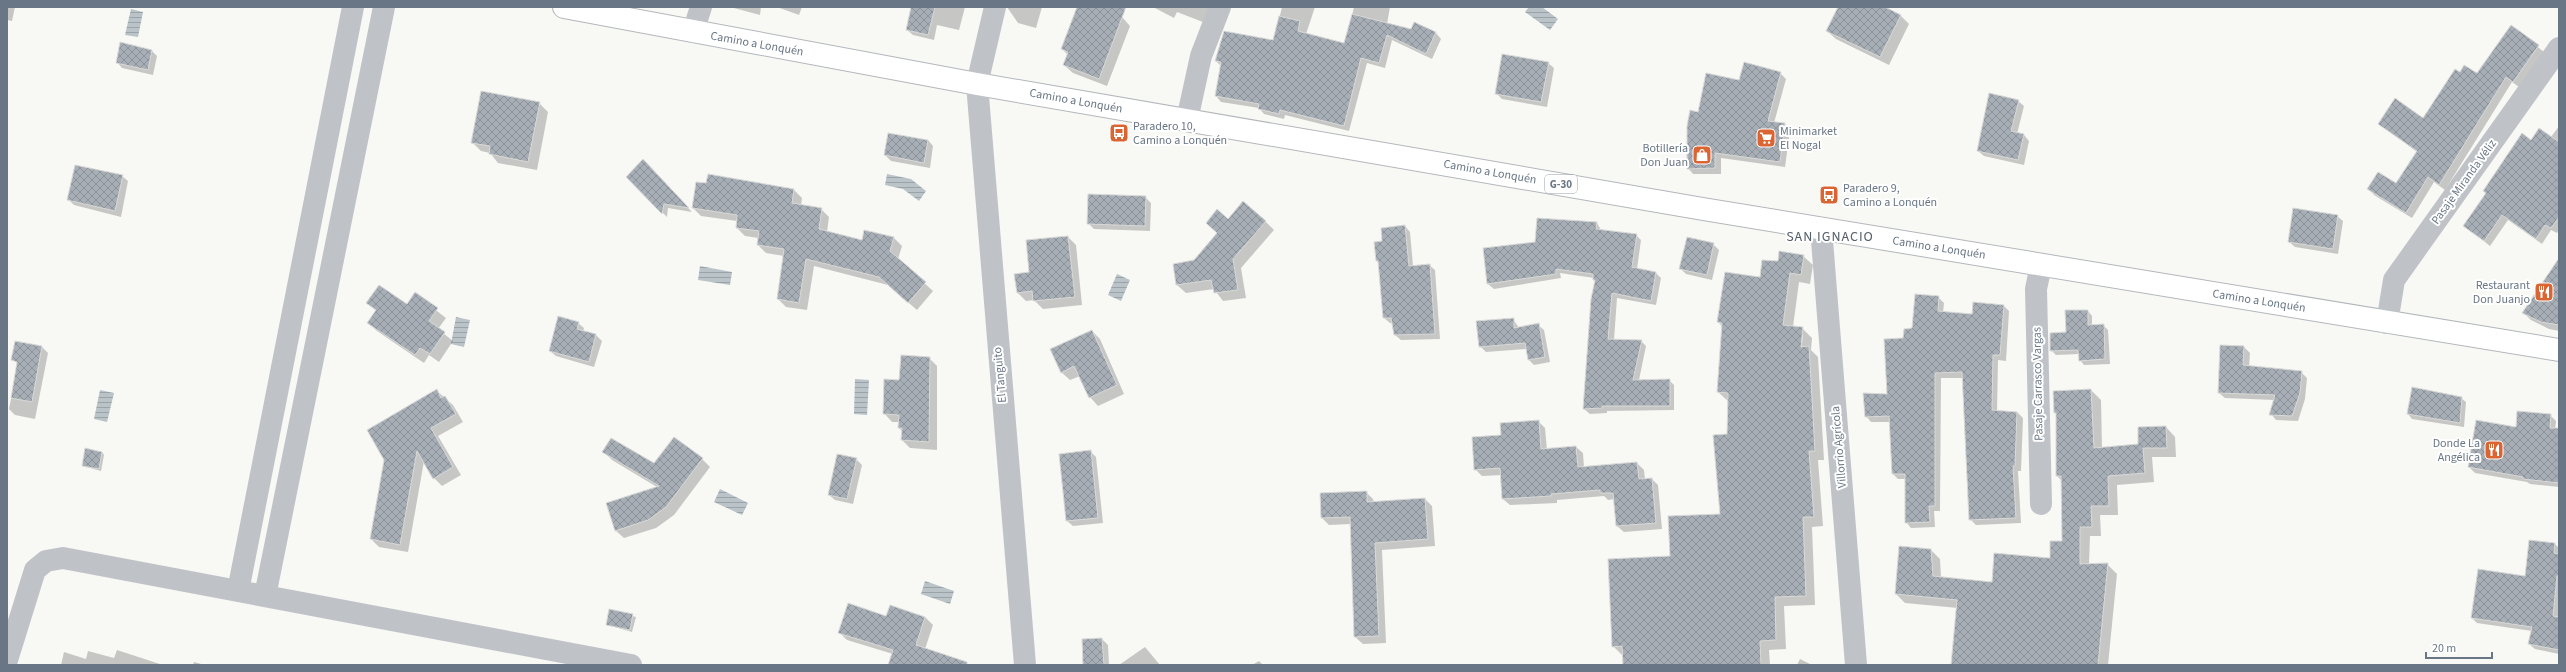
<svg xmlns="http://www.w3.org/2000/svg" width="2566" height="672" font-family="'Source Sans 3',sans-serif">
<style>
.water{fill:url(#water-rules)}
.shadow{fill:#0003;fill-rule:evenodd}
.building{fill:url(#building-cross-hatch);stroke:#d9dad8}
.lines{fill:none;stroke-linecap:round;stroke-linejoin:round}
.primary-casing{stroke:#b3b7bc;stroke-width:24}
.street{stroke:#bfc3c7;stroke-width:22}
.primary{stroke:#fff;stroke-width:22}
.labels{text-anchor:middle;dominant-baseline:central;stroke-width:4;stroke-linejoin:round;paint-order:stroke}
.shield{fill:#fff;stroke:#969faa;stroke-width:1}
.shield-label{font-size:11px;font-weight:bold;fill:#697685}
.street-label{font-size:12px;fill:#697685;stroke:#fff}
.poi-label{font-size:12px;fill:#697685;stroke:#fff;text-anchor:start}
.quarter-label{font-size:14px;letter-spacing:1px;fill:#56606a;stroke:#fff}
</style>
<defs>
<pattern id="water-rules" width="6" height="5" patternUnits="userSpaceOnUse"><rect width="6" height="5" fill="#b9c3c8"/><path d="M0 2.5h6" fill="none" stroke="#9aa3a8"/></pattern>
<pattern id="building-cross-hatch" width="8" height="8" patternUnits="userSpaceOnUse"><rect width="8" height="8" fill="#a7aeb5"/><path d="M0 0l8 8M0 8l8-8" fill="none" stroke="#8c9299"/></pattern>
</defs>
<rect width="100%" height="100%" fill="#f8f8f5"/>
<path class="water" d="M 1529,7 L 1542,7 L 1558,19 L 1550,30 L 1525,12 Z
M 131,9 L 143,12 L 138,37 L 125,35 Z
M 887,174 L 911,179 L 926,191 L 919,201 L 903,189 L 885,185 Z
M 700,266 L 732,272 L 730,285 L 698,280 Z
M 1117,274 L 1130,280 L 1121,301 L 1108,295 Z
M 456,317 L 470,320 L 464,347 L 451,344 Z
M 855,379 L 869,380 L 867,415 L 854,414 Z
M 100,390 L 114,393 L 107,422 L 94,419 Z
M 720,489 L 748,503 L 742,515 L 714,502 Z
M 925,581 L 954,591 L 950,604 L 921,594 Z"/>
<path class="shadow" d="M 7,7 L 15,7 L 12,21 L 7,20 Z
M 730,7 L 761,7 L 760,15 Z
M 777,7 L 802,7 L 799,15 Z
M 912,7 L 965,7 L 959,30 L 937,25 L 934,40 L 913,35 L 907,30 Z
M 1007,7 L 1042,7 L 1036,28 L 1018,23 Z
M 1078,7 L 1087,7 L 1122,17 L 1130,26 L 1107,86 L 1073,73 L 1064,65 L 1068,55 L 1062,49 Z
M 1153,7 L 1216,7 L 1208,24 L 1177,12 L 1174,18 Z
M 1282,7 L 1315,7 L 1306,34 L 1345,45 L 1354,7 L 1390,7 L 1387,24 L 1411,30 L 1415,23 L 1436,33 L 1441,39 L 1432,59 L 1392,40 L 1385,68 L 1367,63 L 1349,131 L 1285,115 L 1284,119 L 1264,114 L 1259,108 L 1221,102 L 1216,96 L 1221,66 L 1216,61 L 1274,41 Z
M 1839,7 L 1883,7 L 1901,16 L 1909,24 L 1889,65 L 1836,39 L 1827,31 Z
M 2512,26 L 2544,52 L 2519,87 L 2512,82 L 2445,190 L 2434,182 L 2412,218 L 2374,195 L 2369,189 L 2396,185 L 2417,152 L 2379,124 L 2424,119 L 2460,74 L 2477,74 Z
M 152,51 L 157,56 L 153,75 L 122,68 L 117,62 Z
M 1548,63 L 1554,68 L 1547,107 L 1502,99 L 1496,93 Z
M 1780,73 L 1786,79 L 1774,123 L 1785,124 L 1790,130 L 1785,167 L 1721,158 L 1721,174 L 1693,174 L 1688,168 L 1740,81 Z
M 2018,101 L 2024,106 L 2017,134 L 2024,135 L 2029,141 L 2024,165 L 1984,156 L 1978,151 Z
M 539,103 L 548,112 L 537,170 L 498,163 L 490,153 L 481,151 L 472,142 Z
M 2559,126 L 2559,230 L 2557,233 L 2551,230 L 2542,244 L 2508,220 L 2490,246 L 2465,226 L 2487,194 L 2484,191 L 2531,142 L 2551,137 Z
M 928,140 L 933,146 L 930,168 L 891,161 L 885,155 Z
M 643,161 L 692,212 L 668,208 L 667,217 L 627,177 Z
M 122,176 L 128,181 L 121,217 L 74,205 L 68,199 Z
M 794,190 L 802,198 L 801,206 L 821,209 L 829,217 L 827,232 L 862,241 L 894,238 L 902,246 L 898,259 L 933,291 L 917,310 L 888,285 L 814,266 L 807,310 L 786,307 L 778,299 L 784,256 L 766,253 L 758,245 L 759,238 L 745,236 L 737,228 L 737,221 L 701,216 L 693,208 Z
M 1145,197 L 1151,203 L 1150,231 L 1094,229 L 1088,223 Z
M 2337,216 L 2343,221 L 2338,254 L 2295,247 L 2289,242 Z
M 1228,220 L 1265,221 L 1274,230 L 1241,268 L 1246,298 L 1223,301 L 1214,289 L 1186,293 L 1177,285 L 1174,264 L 1194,261 Z
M 1597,223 L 1601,230 L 1636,235 L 1641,240 L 1637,269 L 1656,273 L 1661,278 L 1656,305 L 1617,298 L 1614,340 L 1641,341 L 1646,346 L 1639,380 L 1669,380 L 1674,385 L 1674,410 L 1607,411 L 1607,413 L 1590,414 L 1584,409 L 1595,281 L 1594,278 L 1560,273 L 1561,278 L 1494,289 L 1488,284 L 1536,242 Z
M 1405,226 L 1410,232 L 1413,266 L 1429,265 L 1435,270 L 1440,339 L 1401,340 L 1395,335 L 1393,323 L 1390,323 L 1384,318 L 1380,264 L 1377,261 L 1383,242 Z
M 1068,237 L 1076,245 L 1082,305 L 1043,309 L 1034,300 L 1026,301 L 1017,292 L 1031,273 Z
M 1713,244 L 1719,250 L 1712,280 L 1686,274 L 1681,269 Z
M 1803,256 L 1813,265 L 1810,284 L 1799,282 L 1793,327 L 1802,328 L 1812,338 L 1811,350 L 1818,357 L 1824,460 L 1818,460 L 1823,526 L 1812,527 L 1815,605 L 1784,606 L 1786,649 L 1769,650 L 1770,665 L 1624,665 L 1623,656 L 1613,646 L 1671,557 L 1721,515 L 1728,435 L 1728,401 L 1718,392 L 1723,327 L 1718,322 L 1779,263 ZM 1801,335 L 1803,335 L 1801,352 L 1799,352 Z
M 2559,276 L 2559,331 L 2549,329 L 2531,320 L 2524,313 Z
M 415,294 L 446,318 L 438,329 L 453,341 L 439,362 L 429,355 L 424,363 L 377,331 L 368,323 L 376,311 L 368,303 L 407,305 Z
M 1938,297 L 1944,303 L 1943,313 L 1973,315 L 2004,306 L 2009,311 L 2006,361 L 1998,360 L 1997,412 L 2017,412 L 2023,418 L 2021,471 L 2018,471 L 2021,523 L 1976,525 L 1970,519 L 1963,378 L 1941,378 L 1940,511 L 1934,511 L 1935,527 L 1911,528 L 1906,522 L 1906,479 L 1898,479 L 1893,474 L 1891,422 L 1871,422 L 1866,416 L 1889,395 L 1904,339 Z
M 2088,311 L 2092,316 L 2092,326 L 2103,325 L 2108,330 L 2110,364 L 2084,365 L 2080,360 L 2079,354 L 2056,355 L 2051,350 Z
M 1513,319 L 1519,328 L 1538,325 L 1544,330 L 1550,362 L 1534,365 L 1529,360 L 1527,349 L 1486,352 L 1480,346 Z
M 578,323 L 584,328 L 583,332 L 596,335 L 602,341 L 594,367 L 556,356 L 550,351 Z
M 1092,331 L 1100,339 L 1124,394 L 1098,406 L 1090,397 L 1080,376 L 1070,380 L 1061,372 Z
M 22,344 L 42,347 L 48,353 L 35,419 L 15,415 L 9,409 Z
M 2221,346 L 2244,347 L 2250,353 L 2249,367 L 2301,372 L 2307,378 L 2305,399 L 2298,421 L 2276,420 L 2271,414 L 2274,400 L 2225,398 L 2219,393 Z
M 929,358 L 937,366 L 937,450 L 910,448 L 902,440 L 902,431 L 899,428 L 899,422 L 892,422 L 884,413 L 900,381 Z
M 2412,389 L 2461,398 L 2466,402 L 2464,427 L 2412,419 L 2408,414 Z
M 2091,390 L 2101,400 L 2102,448 L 2139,445 L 2166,427 L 2175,437 L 2176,457 L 2152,457 L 2154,482 L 2117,485 L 2118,515 L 2100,515 L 2101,536 L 2090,536 L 2089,564 L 2107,564 L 2117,574 L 2108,665 L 1952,665 L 1958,608 L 1905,603 L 1896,594 L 1931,550 L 1940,559 L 1941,578 L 1992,583 L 2051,559 L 2063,542 L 2062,481 L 2057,476 L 2057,414 L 2055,412 Z
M 437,391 L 453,405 L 463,422 L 438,436 L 461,475 L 442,486 L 434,478 L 424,461 L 408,552 L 379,547 L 371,539 L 385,460 Z
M 2550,415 L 2556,421 L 2555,429 L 2559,429 L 2559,487 L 2530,484 L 2527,482 L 2475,473 L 2469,467 L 2516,428 ZM 2549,419 L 2551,419 L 2550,433 Z
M 1538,421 L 1545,428 L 1547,450 L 1576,447 L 1583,453 L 1584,468 L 1637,463 L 1644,470 L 1645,479 L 1652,479 L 1658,485 L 1662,529 L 1624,532 L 1617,526 L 1615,499 L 1608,500 L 1604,496 L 1557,500 L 1557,503 L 1510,505 L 1503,499 L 1502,475 L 1482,476 L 1475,469 L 1502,436 Z
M 1090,451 L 1096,457 L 1103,523 L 1073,526 L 1067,521 Z
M 102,452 L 104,455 L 101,471 L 83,466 Z
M 604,452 L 654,465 L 702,459 L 710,467 L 674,515 L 656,528 L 624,538 L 616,531 L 657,487 L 612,460 Z
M 856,459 L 862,465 L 853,504 L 835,500 L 829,495 Z
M 1366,492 L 1373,499 L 1374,503 L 1425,499 L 1432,506 L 1435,546 L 1382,550 L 1386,643 L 1363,644 L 1355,637 L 1351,524 L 1329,525 L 1322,518 Z
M 2555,544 L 2559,548 L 2559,654 L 2535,649 L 2529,644 L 2532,631 L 2477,623 L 2472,618 L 2526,577 Z
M 610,610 L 636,617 L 632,632 L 608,625 Z
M 887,617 L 925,617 L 933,625 L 925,649 L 955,665 L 892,665 L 893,654 L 847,640 L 840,633 Z
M 1102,639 L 1108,645 L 1109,665 L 1084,665 Z
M 1145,647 L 1160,665 L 1119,665 Z
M 117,650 L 163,665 L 61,665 L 64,652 L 86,659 L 88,651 L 114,658 Z
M 1800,659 L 1812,665 L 1797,665 Z
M 1259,661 L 1263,665 L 1252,665 Z
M 194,662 L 205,665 L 193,665 Z"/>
<path class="building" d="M 911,7 L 935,7 L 928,35 L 906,30 Z
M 1077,7 L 1126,7 L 1099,79 L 1063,65 L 1068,52 L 1061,49 Z
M 1838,7 L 1885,7 L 1901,15 L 1880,57 L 1826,31 Z
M 1352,14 L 1411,29 L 1414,22 L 1436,32 L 1426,54 L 1387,35 L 1379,63 L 1361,58 L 1344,126 L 1280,110 L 1279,114 L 1258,109 L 1259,104 L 1215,96 L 1221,62 L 1215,61 L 1224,31 L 1273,40 L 1279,16 L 1300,21 L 1298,31 L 1344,43 Z
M 2511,25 L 2539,45 L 2513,82 L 2506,77 L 2439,185 L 2428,177 L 2406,213 L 2367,189 L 2378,172 L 2396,183 L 2417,151 L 2378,124 L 2395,98 L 2423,118 L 2455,69 L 2460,72 L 2464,65 L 2477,73 Z
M 120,42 L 152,50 L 148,70 L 116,63 Z
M 1502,54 L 1549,62 L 1541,102 L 1495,94 Z
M 1744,62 L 1781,72 L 1768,121 L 1785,123 L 1780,162 L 1715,153 L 1715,168 L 1687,169 L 1687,126 L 1690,110 L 1698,112 L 1706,73 L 1739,80 Z
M 481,91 L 540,102 L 528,162 L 489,154 L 490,146 L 471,143 Z
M 1989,93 L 2019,100 L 2011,131 L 2024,134 L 2018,160 L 1977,151 Z
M 2539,128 L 2559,142 L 2559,217 L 2551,228 L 2545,225 L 2536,239 L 2502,215 L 2484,241 L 2463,226 L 2486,193 L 2483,191 L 2522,133 L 2531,140 Z
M 888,133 L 928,140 L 924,163 L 884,155 Z
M 643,159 L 689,208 L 664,204 L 662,214 L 626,177 Z
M 75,165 L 123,175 L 115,211 L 67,200 Z
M 708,174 L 794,189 L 792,203 L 822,208 L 819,229 L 862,240 L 864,230 L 894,237 L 890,251 L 926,282 L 908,303 L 879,277 L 806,259 L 799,303 L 777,299 L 784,249 L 757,245 L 759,231 L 736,228 L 737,215 L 692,208 L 696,182 L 706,183 Z
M 1088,194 L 1146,196 L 1145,226 L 1087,224 Z
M 1243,201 L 1266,221 L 1233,259 L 1238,290 L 1214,293 L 1211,280 L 1176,285 L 1173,264 L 1194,260 L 1217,233 L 1206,223 L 1217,209 L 1228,219 Z
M 2293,208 L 2338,215 L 2333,249 L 2288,242 Z
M 1537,218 L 1597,222 L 1596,229 L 1637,234 L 1632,267 L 1656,272 L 1651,301 L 1612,293 L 1608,339 L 1642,340 L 1633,380 L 1670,379 L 1670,406 L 1602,406 L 1602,408 L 1583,409 L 1591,299 L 1595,280 L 1593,280 L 1593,274 L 1556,269 L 1556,274 L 1487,284 L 1483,248 L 1535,242 Z
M 1405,225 L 1409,266 L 1430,264 L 1435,334 L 1394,335 L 1391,318 L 1383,318 L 1378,261 L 1376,261 L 1374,242 L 1382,241 L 1381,228 Z
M 1068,236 L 1075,297 L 1033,301 L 1032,291 L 1017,293 L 1014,274 L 1029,272 L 1026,240 Z
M 1687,237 L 1714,243 L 1707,275 L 1679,269 Z
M 1779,251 L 1804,255 L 1801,275 L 1790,273 L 1783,325 L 1803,327 L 1801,347 L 1809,346 L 1815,451 L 1809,451 L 1814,517 L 1803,517 L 1806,596 L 1775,597 L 1776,640 L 1760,641 L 1761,665 L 1623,665 L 1622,646 L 1612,647 L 1608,559 L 1670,556 L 1668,516 L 1720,514 L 1713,435 L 1727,434 L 1728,393 L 1717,392 L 1722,323 L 1717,322 L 1725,272 L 1760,277 L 1762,260 L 1778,261 Z
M 2559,258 L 2559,325 L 2541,322 L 2522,313 Z
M 379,285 L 407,304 L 415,292 L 438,308 L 429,321 L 445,332 L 430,354 L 420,348 L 415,355 L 367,323 L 376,310 L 366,303 Z
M 1915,294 L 1939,296 L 1938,311 L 1972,314 L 1973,302 L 2004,305 L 2000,355 L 1993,355 L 1992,410 L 2017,412 L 2015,466 L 2013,466 L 2016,518 L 1969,520 L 1962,372 L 1935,373 L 1935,506 L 1929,506 L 1930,522 L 1905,523 L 1905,474 L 1892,474 L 1889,416 L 1865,417 L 1863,393 L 1887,394 L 1884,339 L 1903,338 L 1904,329 L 1912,328 Z
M 2065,310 L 2088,310 L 2088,325 L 2104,324 L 2105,359 L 2079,361 L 2078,350 L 2050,351 L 2050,333 L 2066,332 Z
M 558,316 L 579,322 L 577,329 L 596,334 L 589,362 L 549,351 Z
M 1514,318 L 1514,328 L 1539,323 L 1545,357 L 1528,360 L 1525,343 L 1479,347 L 1476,321 Z
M 1092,330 L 1117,385 L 1089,398 L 1074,366 L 1061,373 L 1050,349 Z
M 15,341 L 42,346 L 32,402 L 11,398 L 17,362 L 11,360 Z
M 2220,345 L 2244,346 L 2243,365 L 2302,371 L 2300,393 L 2292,416 L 2269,415 L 2275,395 L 2218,393 Z
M 901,355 L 930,357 L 929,442 L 901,440 L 902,428 L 898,428 L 899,415 L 883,414 L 884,379 L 899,380 Z
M 2412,387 L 2462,397 L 2460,423 L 2407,414 Z
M 437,389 L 441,398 L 445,396 L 456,414 L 431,428 L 453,467 L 433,479 L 417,451 L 400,545 L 370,539 L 384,460 L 367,430 Z
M 2091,389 L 2094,448 L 2138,444 L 2138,427 L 2166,426 L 2167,448 L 2143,448 L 2145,473 L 2108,476 L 2109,506 L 2091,506 L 2092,527 L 2080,527 L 2080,564 L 2108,563 L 2098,665 L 1951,665 L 1957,600 L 1895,594 L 1899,546 L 1931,549 L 1933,576 L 1992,582 L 1994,553 L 2050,558 L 2050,541 L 2062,541 L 2061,476 L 2056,476 L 2056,413 L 2054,413 L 2053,391 Z
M 2517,411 L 2551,414 L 2550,428 L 2559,428 L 2559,483 L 2523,479 L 2523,477 L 2468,467 L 2476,420 L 2516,427 Z
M 1539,420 L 1541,449 L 1576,446 L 1578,467 L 1637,462 L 1639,479 L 1652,478 L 1656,523 L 1616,526 L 1613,493 L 1600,493 L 1600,490 L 1551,494 L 1551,496 L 1502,499 L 1500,468 L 1474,470 L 1472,437 L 1501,435 L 1500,423 Z
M 674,437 L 703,458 L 666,507 L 648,520 L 615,531 L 606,503 L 659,486 L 602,452 L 611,438 L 654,463 Z
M 85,448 L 102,452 L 99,469 L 82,466 Z
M 1091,450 L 1098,518 L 1066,521 L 1059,454 Z
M 837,454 L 857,458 L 847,499 L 828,495 Z
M 1367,491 L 1367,502 L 1425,498 L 1428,539 L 1375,543 L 1379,636 L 1354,637 L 1350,517 L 1321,518 L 1320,493 Z
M 2529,540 L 2555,543 L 2554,553 L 2559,554 L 2559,576 L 2557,576 L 2553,616 L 2559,617 L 2559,650 L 2528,644 L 2532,627 L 2471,618 L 2478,569 L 2525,576 Z
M 848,603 L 886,616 L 890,605 L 925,617 L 916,645 L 967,662 L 967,665 L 888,665 L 893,650 L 838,633 Z
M 609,609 L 633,614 L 630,630 L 606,625 Z
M 1102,638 L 1104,665 L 1083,665 L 1082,639 Z"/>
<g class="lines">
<defs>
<path id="primary" d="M 564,7 L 977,84 L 1703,209 L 2559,350"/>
</defs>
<use href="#primary" class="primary-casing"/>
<path class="street" d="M 995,7 L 977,84 L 1025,665
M 693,32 L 701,7
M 1187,120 L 1201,56 L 1220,7
M 1821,228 L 1856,665
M 2387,323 L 2394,280 L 2559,48
M 2041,504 L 2036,289 L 2041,265
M 238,591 L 353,7
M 265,596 L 384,7
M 7,660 L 35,570 L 46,561 L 63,558 L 631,665"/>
<use href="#primary" class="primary"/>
</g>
<defs>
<symbol id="bus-square" viewBox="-11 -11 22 22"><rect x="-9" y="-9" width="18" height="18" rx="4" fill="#da6533" stroke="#fff"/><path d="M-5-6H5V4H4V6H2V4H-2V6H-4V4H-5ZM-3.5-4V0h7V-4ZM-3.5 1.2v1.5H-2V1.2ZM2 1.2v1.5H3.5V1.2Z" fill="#fff"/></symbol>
<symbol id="supermarket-square" viewBox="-11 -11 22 22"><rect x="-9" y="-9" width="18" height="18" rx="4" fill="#da6533" stroke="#fff"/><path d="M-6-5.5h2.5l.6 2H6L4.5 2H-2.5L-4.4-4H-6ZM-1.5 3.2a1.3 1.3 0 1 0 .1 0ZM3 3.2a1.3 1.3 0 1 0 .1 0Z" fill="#fff"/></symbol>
<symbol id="shop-square" viewBox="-11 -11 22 22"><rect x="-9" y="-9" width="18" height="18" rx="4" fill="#da6533" stroke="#fff"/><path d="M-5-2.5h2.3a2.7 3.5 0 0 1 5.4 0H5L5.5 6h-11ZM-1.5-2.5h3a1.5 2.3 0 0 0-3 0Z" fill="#fff"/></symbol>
<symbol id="restaurant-square" viewBox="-11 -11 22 22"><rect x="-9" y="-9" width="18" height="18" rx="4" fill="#da6533" stroke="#fff"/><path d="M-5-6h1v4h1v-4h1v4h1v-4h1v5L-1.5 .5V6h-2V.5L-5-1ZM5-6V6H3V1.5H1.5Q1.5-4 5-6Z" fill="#fff"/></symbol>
</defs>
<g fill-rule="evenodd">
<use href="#bus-square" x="1108" y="122" width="22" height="22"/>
<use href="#supermarket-square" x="1755" y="127" width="22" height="22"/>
<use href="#shop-square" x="1691" y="144" width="22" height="22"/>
<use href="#bus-square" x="1818" y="184" width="22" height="22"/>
<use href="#restaurant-square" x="2533" y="281" width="22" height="22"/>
<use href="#restaurant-square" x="2483" y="439" width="22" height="22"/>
</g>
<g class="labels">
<rect class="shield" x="1545" y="175" width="32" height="18" rx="3"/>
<g class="shield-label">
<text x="1561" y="184">G-30</text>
</g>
<g class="street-label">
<text transform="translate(757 44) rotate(10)">Camino a Lonquén</text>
<text transform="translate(1076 101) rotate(10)">Camino a Lonquén</text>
<text transform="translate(1490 172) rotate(10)">Camino a Lonquén</text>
<text transform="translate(2464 182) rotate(-54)">Pasaje Miranda Véliz</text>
<text transform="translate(1939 248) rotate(9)">Camino a Lonquén</text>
<text transform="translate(2259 301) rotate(9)">Camino a Lonquén</text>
<text transform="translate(1000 375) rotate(-95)">El Tanguito</text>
<text transform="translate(2038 384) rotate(-91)">Pasaje Carrasco Vargas</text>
<text transform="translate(1839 447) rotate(-95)">Villorrio Agrícola</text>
</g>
<g class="poi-label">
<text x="1133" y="126">Paradero 10,<tspan x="1133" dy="14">Camino a Lonquén</tspan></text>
<text x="1780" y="131">Minimarket<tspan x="1780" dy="14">El Nogal</tspan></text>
<text x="1688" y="148" text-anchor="end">Botillería<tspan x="1688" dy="14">Don Juan</tspan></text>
<text x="1843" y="188">Paradero 9,<tspan x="1843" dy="14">Camino a Lonquén</tspan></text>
<text x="2530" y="285" text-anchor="end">Restaurant<tspan x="2530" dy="14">Don Juanjo</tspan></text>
<text x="2480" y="443" text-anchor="end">Donde La<tspan x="2480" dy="14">Angélica</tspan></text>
</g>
<g class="quarter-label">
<text x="1830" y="237">SAN IGNACIO</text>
</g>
</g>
<rect width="2566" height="672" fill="none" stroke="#697685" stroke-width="16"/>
<path d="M2426 652v6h66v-6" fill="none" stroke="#697685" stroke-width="2"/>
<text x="2432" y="652" font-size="12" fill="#697685" stroke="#ffffff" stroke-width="3" paint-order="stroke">20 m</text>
</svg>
